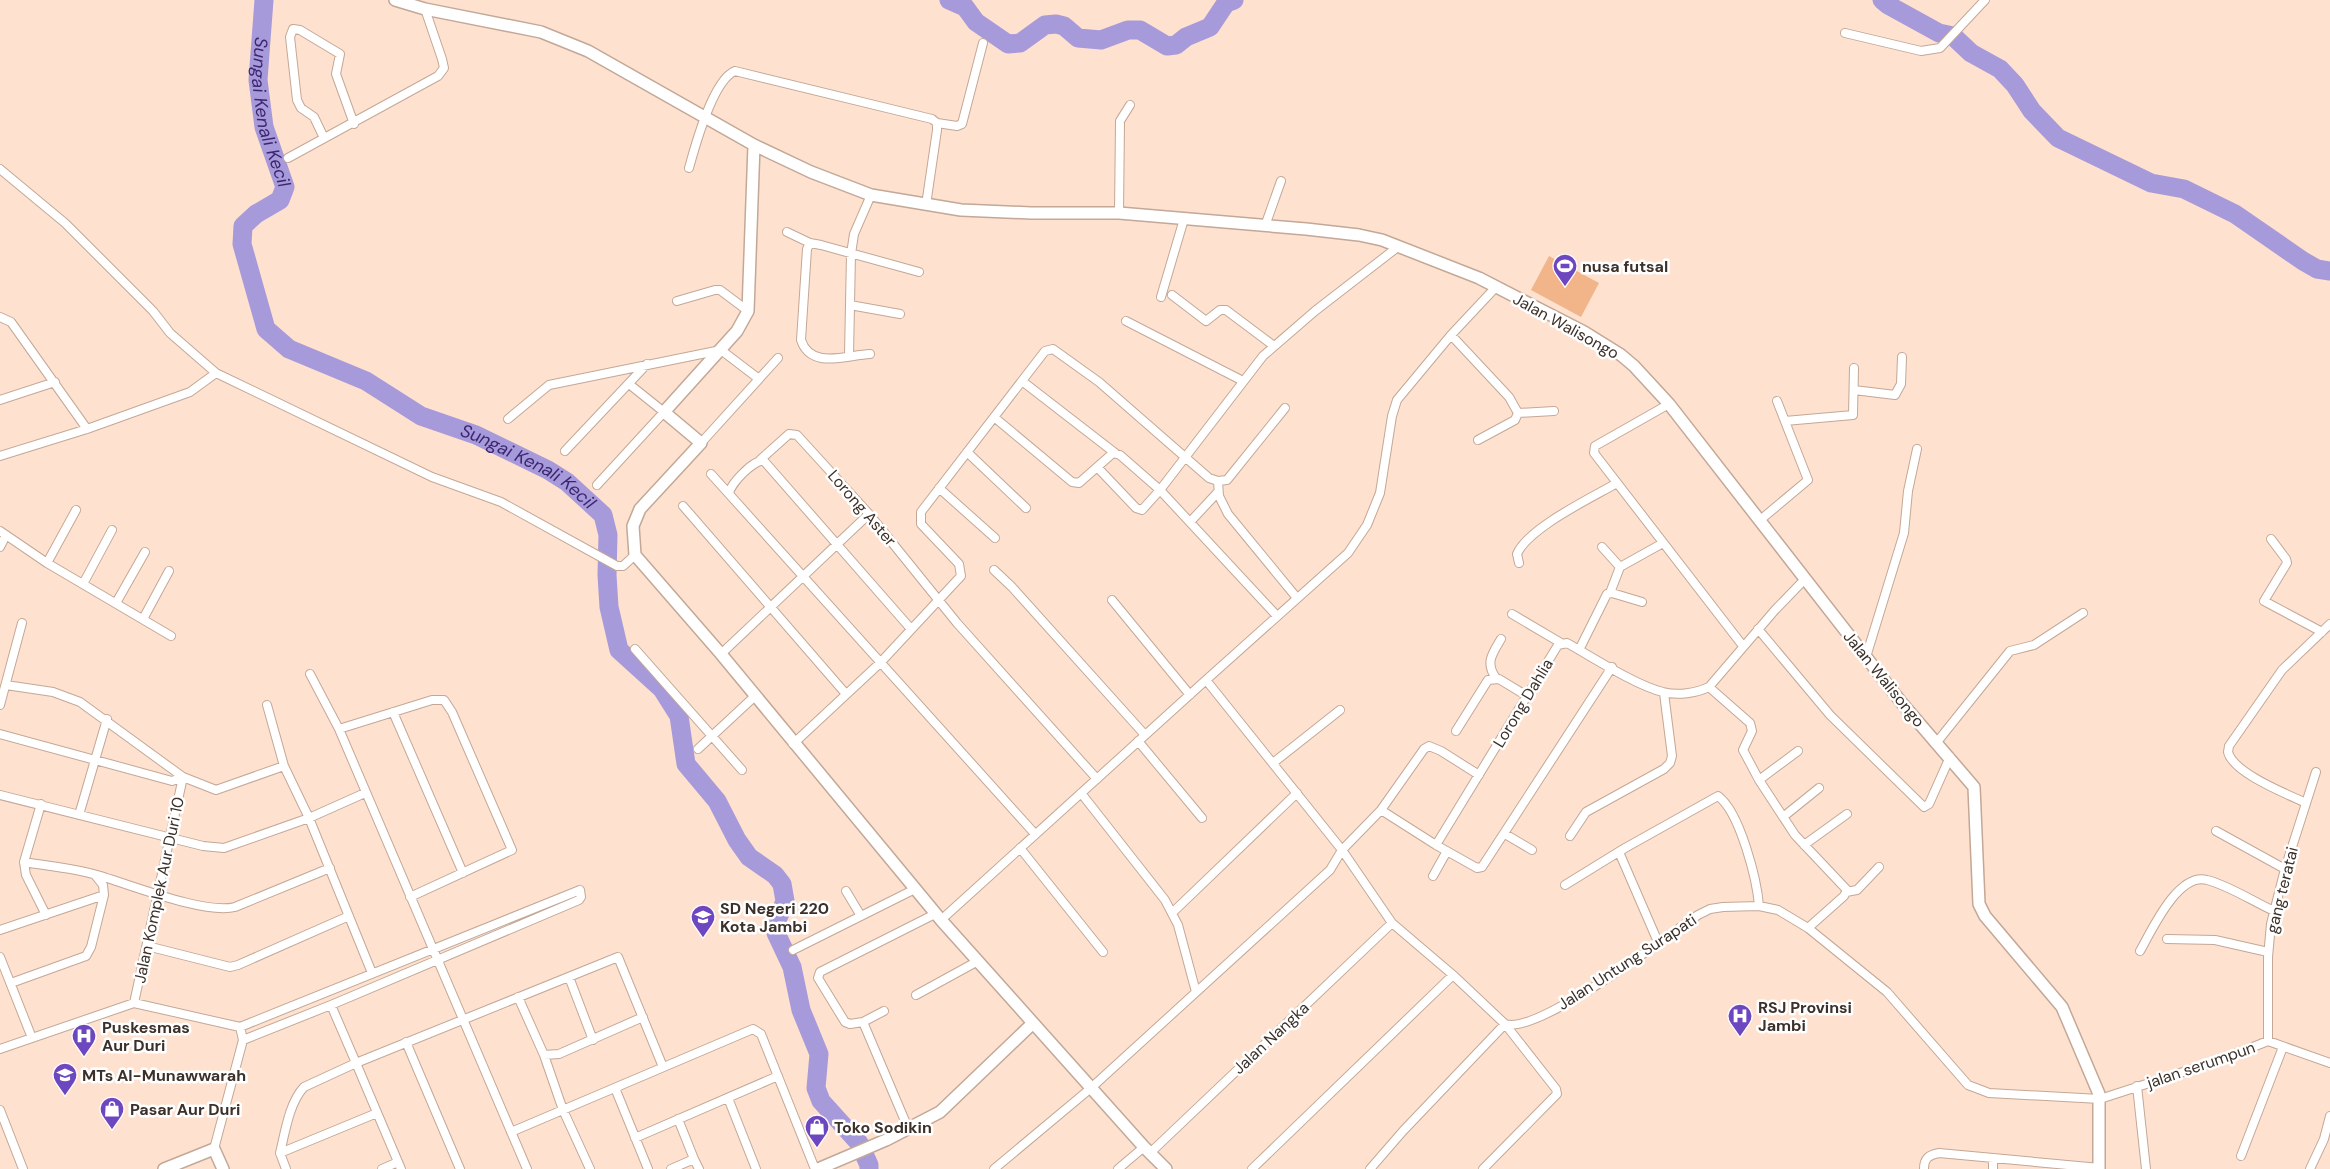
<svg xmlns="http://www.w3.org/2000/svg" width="2330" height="1169" font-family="'DM Sans',sans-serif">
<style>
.green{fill:#f2b489}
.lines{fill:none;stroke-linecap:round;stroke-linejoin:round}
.river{stroke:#a79ada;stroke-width:19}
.street-casing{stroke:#c3a897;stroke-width:10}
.secondary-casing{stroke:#c3a897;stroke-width:14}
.street{stroke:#fff;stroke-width:8}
.secondary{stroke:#fff;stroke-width:11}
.labels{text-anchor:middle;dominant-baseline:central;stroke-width:5;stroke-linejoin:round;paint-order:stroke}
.poi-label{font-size:16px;font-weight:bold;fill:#3c312a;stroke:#fff;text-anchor:start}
.street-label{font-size:16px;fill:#3c312a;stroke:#fff}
.water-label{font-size:18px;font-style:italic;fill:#3d2671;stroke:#fff}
</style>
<rect width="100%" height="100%" fill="#fee1cf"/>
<path class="green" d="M 1549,256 L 1599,283 L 1581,317 L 1531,290 Z"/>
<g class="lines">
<g class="river">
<path id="s1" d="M 264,0 L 258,80 L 264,127 L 285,187 L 280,200 L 256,214 L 243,226 L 242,244 L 266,329 L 289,349 L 366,381 L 421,416 L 476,435 L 548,470 L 567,482 L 603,515 L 608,535 L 607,575 L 609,607 L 619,650 L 662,689 L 679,716 L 686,764 L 717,801 L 737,840 L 749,857 L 775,875 L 782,884 L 785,901 L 776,923 L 776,933 L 792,967 L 801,1010 L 819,1054 L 816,1088 L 821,1101 L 859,1143 L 869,1165 L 869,1169"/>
<path d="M 949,0 L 965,7 L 976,22 L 1008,44 L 1020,43 L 1045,25 L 1056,24 L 1064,26 L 1078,38 L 1101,40 L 1128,30 L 1140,30 L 1167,46 L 1176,45 L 1186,37 L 1210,27 L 1226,3 L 1234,0"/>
<path d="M 1882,0 L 1888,5 L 1939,33 L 1953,36 L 1971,53 L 2000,69 L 2015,85 L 2032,111 L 2058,138 L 2151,183 L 2184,189 L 2235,214 L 2303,261 L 2317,269 L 2330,271"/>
</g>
<defs>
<path id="street" d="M 1845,33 L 1921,51 L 1940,48 L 1985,0
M 937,123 L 957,126 L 962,124 L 983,43
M 324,138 L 314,117 L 301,108 L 297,100 L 290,37 L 293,29 L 300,30 L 340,54 L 336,74 L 354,124
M 288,158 L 438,76 L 444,68 L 442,59 L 425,9
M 689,168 C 695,146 713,80 735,71 L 932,119 L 937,123 L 937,130 L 926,205
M 0,169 L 65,223 L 153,311 L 170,333 L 216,373 L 432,477 L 501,502 L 617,566 L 623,566 L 635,555
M 1119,213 L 1120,121 L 1130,105
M 1265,226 L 1281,181
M 787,232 L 810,243
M 1172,295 L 1206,321 L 1220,310 L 1226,310 L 1274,346
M 1161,297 L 1184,219
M 677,301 L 715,290 L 720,290 L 748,311
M 850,305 L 900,314
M 0,317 L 11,322 L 87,429
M 1126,321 L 1243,381
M 1451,335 L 1509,397 L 1518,413 L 1515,420 L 1478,440
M 870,354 C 846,355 811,370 801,340 L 807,249 L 810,243 L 821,245 L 919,272
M 849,355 L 851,254 L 854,234 L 871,195
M 1022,381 L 1115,453
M 1854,390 L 1895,395 L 1901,384 L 1902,357
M 0,400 L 55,382
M 1669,404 L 1595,446 L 1594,453 L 1743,646
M 1518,413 L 1554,411
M 994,417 L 1072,482 L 1079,483 L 1113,453 L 1120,455 L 1160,490 L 1277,616
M 508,419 L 549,385 L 721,350 L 759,379
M 1785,421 L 1853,415 L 1854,368
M 701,443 L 778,358
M 565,451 L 647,364
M 967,452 L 1026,508
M 0,456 L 87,429 L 190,392 L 216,373
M 760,460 L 789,434 L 797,435 L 869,514 L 957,623 L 1097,779
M 1097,467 L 1136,508 L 1142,510 L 1160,490 L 1263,356 L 1315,311 L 1399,246
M 711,474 L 729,494
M 1218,481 L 1219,496 L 1228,514 L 1297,598
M 597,485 L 664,412 L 629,384
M 939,488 L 995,538
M 683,506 L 846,694
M 1759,521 L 1808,480 L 1777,401
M 1190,522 L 1218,492
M 0,531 L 47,563 L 171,636
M 2271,539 L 2286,559 L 2287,563 L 2264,601 L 2322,632
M 0,547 L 6,535
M 1602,547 L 1620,567 L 1663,543
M 47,563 L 76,510
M 1519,563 L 1517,554 C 1528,528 1591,498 1617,483
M 994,570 L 1012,587 L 1145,735
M 83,584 L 112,530
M 1610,593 L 1620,567
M 1112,600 L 1190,695
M 116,603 L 145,552
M 1512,614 L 1561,643
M 143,619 L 169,571
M 911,629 L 764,461 C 754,459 730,484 729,494 L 1035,834
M 1758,629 L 1830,715 L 1924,807 L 1929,804 L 1950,757
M 635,649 L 742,770
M 1579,650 L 1607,594 L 1612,593 L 1642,602
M 721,654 L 869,514
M 1866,657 L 1904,533 L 1908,491 L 1917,449
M 310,674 L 339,729 L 527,1169
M 1496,678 C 1485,663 1492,654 1501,639
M 6,685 L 53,692 L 80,702 L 183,777 L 134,1003
M 1709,687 L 1750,723 L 1752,731 L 1743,750 L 1759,780 L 1795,835 L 1847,890 L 1844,896 L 1808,928
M 0,705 L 22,623
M 267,705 L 284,766 L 309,818 L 372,973
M 393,712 L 463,873
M 339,729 L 432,700 L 444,700 L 452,712 L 512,850 L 410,897
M 1456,731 L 1488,680 L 1499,679 L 1527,696
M 0,734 L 172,781 L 183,777 L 216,790 L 284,766
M 1138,741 L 1202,818
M 1937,742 L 2010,651 L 2034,645 L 2083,613
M 793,744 L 880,663 L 961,576 L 959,564 L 921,524 L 921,512 L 1045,351 L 1053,349 L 1099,382 L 1209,478 L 1218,481 L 1227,480 L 1285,408
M 698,749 L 755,696
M 1273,763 L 1340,710
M 1479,775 L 1441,751 L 1429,746 L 1424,749 L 1381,810 L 1342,850 L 1392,923 L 1453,975 L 1505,1024 C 1538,1035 1667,936 1698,915 L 1710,909 L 1723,907 L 1759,906 L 1778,910 L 1808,928 L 1887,992 L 1968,1085 L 1989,1093 L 2100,1099 L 2220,1060 L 2268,1041 L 2330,1063
M 1759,780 L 1798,751
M 1081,793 L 1165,900 L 1178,925 L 1196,992
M 0,795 L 203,846 L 224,848 L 309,818 L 365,793
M 2306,803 C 2287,794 2233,773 2228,752 L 2229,746 L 2282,670 L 2330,624
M 1381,810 L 1436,845 L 1477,868 L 1482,867 L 1612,667
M 79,815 L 107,719
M 1783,817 L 1819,788
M 2216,831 L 2285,869
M 1505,834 L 1532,850
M 1570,836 L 1586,812 L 1664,769 L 1670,763 L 1672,756 L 1664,693
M 1436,845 L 1558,645 L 1567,643 C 1592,657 1637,686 1663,692 C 1678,696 1696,693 1709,687 L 1775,610 L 1805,579
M 1804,845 L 1847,814
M 1020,848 L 1103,952
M 1619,852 L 1658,942
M 24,862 L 41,804
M 1433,876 L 1447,851
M 1565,885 L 1625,848 L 1718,796 C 1740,812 1757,880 1759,906
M 846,891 L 861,916
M 1846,892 L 1857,890 L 1879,867
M 1172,913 L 1297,793
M 46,915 L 26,875 L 24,862 C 48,866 74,868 97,875 C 129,884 205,915 235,907 L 330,868
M 941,920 L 1206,680
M 0,930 L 104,895 L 103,885 L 95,875
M 2167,939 L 2215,940 L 2268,952
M 147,946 L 230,967 L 238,965 L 349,916
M 793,950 L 915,889
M 2140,951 C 2152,930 2178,872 2207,880 C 2228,885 2254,902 2274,911
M 0,957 L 32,1038
M 569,977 L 593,1040
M 11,983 L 86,956 L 91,947 L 104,895
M 916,995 L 978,961
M 518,997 L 544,1055 L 559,1054 L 643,1017
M 863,1022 L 884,1011
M 240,1027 L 580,890 L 581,897 L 579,900 L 331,1005 L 243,1040
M 2268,1041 L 2268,957 L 2271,924 L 2285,869 L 2316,772
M 406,1042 L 460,1169
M 0,1049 L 134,1003 L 240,1027 L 243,1040 L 214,1149
M 544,1055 L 563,1110 L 590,1169
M 2137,1086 L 2146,1169
M 615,1088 L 648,1169
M 728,1098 L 756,1169
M 0,1110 L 23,1169
M 678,1119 L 694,1159
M 908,1128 L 863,1022 L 850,1024 L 845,1022 L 818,978 L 820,972 L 935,914
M 511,1132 L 753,1029 L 761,1034 L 815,1169
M 635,1138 L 778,1076
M 280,1153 C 285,1133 289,1103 304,1087 L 356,1063 L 331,1005
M 1150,1153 L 1392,923
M 2241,1156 L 2283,1047
M 1993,1158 L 1993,1169
M 286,1169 L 280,1153 L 377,1113
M 382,1169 L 398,1162
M 401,1169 L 356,1063 L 618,957 L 663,1067
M 671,1169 L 694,1159 L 699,1169
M 994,1169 L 1091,1088 L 1330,870 L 1342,850 L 1206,680 L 1348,553 L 1367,525 L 1380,493 L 1392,416 L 1397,400 L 1451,335 L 1496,287
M 1118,1169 L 1144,1147
M 1252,1169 L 1453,975
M 1370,1169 L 1403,1131 L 1505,1024
M 1483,1169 L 1557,1094 L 1556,1089 L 1505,1024
M 1924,1169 C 1924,1158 1929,1155 1939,1153 L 2100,1168
M 2310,1169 L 2324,1139 L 2330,1116"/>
<path id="secondary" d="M 395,0 L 425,9 L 541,32 L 588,51 L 754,145 L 811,172 L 871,195 L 961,210 L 1031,213 L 1119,213 L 1306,229 L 1359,235 L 1382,240 L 1479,278 L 1584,332 L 1621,355 L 1634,366 L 1669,404 L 1901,702 L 1974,787 L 1979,904 L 1985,916 L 2062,1007 L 2099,1094 L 2099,1169
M 754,145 L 748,311 L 737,331 L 664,412 L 701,443 L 640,509 L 633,526 L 635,555 L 721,654 L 941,920 L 1144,1147 L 1166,1169
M 164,1169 L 214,1149 L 223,1169
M 818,1169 L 886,1140 L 940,1112 L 1033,1023"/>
</defs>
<use href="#street" class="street-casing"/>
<use href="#secondary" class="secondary-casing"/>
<use href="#street" class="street"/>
<use href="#secondary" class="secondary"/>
</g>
<defs>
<symbol id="stadium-pin" viewBox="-11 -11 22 30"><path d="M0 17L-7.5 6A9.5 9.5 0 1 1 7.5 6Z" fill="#6c47bf" stroke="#fff"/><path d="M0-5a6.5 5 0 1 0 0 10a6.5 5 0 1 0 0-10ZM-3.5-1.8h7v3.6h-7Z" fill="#fff"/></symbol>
<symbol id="school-pin" viewBox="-11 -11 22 30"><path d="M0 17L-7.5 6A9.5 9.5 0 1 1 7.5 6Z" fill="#6c47bf" stroke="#fff"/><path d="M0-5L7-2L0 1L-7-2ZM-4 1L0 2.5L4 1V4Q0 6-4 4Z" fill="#fff"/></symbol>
<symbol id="hospital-pin" viewBox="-11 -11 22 30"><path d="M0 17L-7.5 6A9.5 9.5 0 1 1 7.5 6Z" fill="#6c47bf" stroke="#fff"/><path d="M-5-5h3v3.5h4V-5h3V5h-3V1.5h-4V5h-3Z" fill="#fff"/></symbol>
<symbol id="shop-pin" viewBox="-11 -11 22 30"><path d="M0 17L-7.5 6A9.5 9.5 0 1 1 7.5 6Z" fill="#6c47bf" stroke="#fff"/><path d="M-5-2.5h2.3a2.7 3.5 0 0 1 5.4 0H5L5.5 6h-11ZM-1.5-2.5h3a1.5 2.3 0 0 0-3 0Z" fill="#fff"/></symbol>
</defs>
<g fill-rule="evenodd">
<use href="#stadium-pin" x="1551" y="252" width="28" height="38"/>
<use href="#school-pin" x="689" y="903" width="28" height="38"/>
<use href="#hospital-pin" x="1726" y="1002" width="28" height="38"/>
<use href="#hospital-pin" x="70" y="1022" width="28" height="38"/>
<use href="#school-pin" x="51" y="1061" width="28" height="38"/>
<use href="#shop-pin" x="98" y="1095" width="28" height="38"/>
<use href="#shop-pin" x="803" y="1113" width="28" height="38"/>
</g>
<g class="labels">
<g class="poi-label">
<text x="1582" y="266">nusa futsal</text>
<text x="720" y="908">SD Negeri 220<tspan x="720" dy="18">Kota Jambi</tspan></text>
<text x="1758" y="1007">RSJ Provinsi<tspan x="1758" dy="18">Jambi</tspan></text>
<text x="102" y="1027">Puskesmas<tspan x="102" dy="18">Aur Duri</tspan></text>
<text x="82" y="1075">MTs Al-Munawwarah</text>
<text x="130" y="1109">Pasar Aur Duri</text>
<text x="834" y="1127">Toko Sodikin</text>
</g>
<g class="street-label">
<text transform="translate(1566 326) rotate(29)">Jalan Walisongo</text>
<text transform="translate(862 508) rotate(49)">Lorong Aster</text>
<text transform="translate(1884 679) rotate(51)">Jalan Walisongo</text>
<text transform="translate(1523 703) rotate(-59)">Lorong Dahlia</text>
<text transform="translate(159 890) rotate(-78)">Jalan Komplek Aur Duri 10</text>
<text transform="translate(2282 890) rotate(-76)">gang teratai</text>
<text transform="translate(1627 962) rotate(-33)">Jalan Untung Surapati</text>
<text transform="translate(1271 1038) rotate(-43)">Jalan Nangka</text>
<text transform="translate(2201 1065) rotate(-19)">jalan serumpun</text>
</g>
<g class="water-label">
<text stroke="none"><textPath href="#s1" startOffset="114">Sungai Kenali Kecil</textPath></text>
<text stroke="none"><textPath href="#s1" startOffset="655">Sungai Kenali Kecil</textPath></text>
</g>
</g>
</svg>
